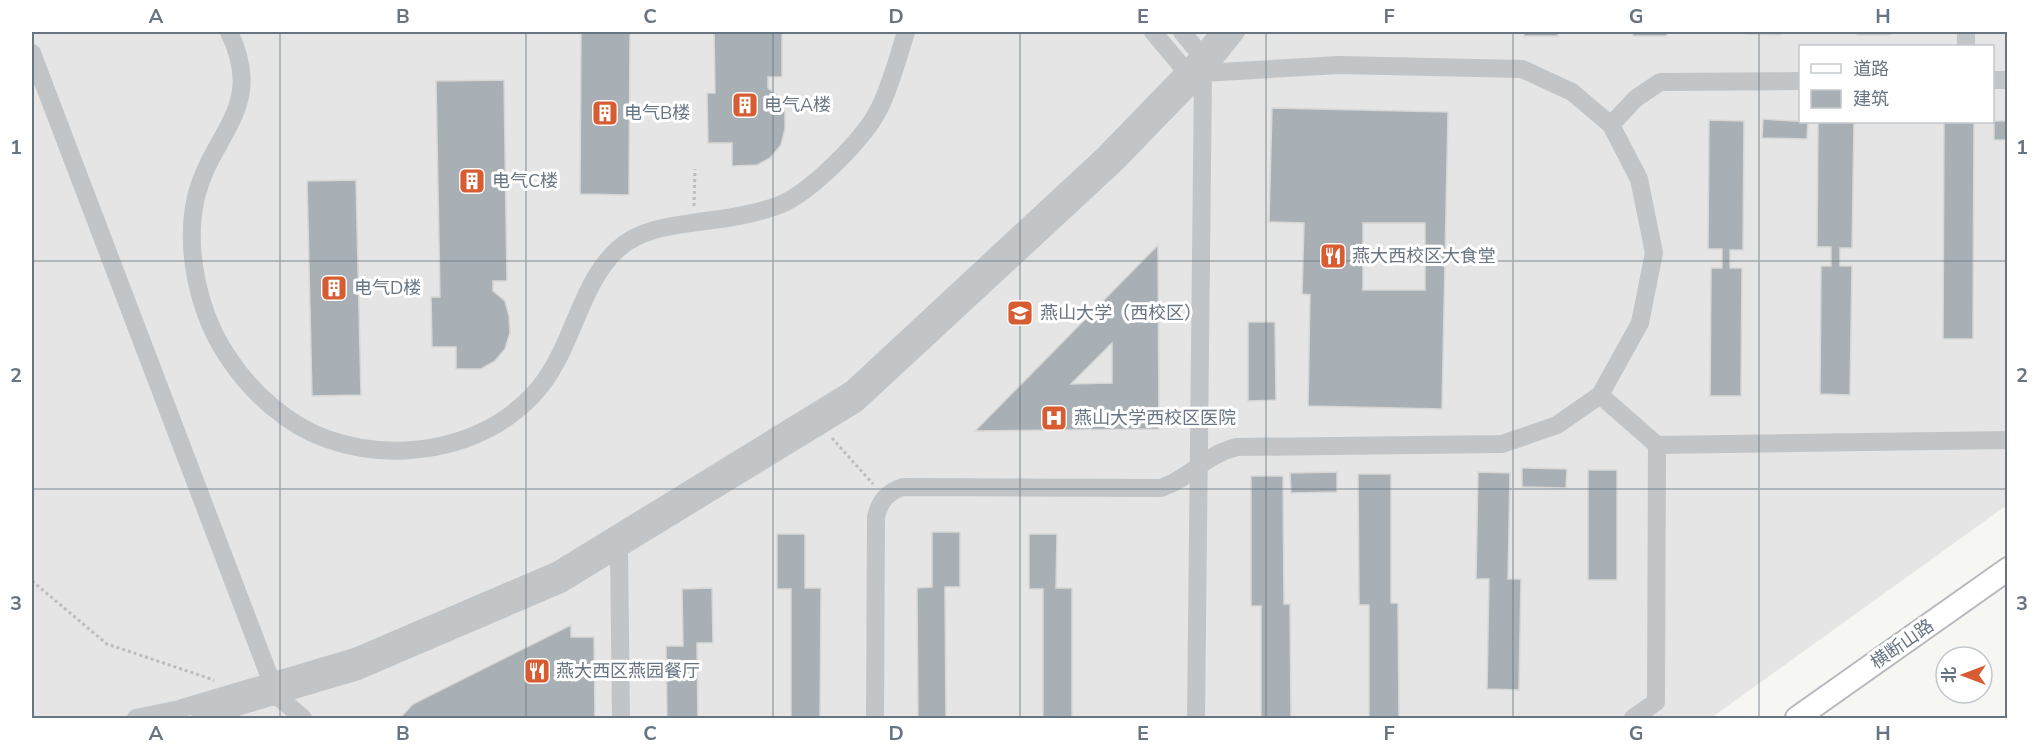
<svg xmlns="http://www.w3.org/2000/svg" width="2039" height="750" font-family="'Nunito Sans','Noto Sans SC',sans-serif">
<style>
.built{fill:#e4e5e4;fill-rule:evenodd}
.building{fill:#a9b0b5;stroke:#d7d7d6;stroke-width:1.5;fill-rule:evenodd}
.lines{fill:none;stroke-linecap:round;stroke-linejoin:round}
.major-casing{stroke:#b5b8bc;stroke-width:26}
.path{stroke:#bbbdbf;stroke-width:3;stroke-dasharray:3 3;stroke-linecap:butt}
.minor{stroke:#c1c5c8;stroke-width:18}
.major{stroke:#fff;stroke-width:22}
.grid{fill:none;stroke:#677582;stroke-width:1.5;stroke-opacity:0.55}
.labels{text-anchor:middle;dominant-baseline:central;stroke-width:6;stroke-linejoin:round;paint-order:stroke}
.poi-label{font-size:18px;fill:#677582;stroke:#fff;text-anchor:start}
.street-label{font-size:18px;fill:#677582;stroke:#fff}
.neatline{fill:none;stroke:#677582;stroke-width:2}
.grid-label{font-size:20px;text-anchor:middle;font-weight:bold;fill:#677582}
</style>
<rect width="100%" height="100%" fill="#f6f6f3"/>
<path class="built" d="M 32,32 L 2007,32 L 2007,505 L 1711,718 L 32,718 ZM 1800,46 L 1992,46 L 1992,122 L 1800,122 Z"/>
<path class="building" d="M 581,32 L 630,32 L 629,195 L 580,194 Z
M 714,32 L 782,32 L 782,77 L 768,77 L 768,88 L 781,98 L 785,113 L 785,129 L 781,145 L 770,158 L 757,165 L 732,166 L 732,143 L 708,143 L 707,93 L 715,93 Z
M 1524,32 L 1558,32 L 1558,36 L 1524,36 Z
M 1633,32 L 1667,32 L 1667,36 L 1633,36 Z
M 1746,32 L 1780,32 L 1780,35 L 1746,34 Z
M 1857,32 L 1891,32 L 1891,35 L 1857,35 Z
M 504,80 L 507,281 L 493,281 L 493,291 L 505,301 L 509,316 L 510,333 L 505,349 L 495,361 L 481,369 L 456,369 L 456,347 L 432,347 L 431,297 L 440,297 L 436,81 Z
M 1272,108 L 1448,112 L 1442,409 L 1308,406 L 1310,295 L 1302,294 L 1304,223 L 1269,222 ZM 1363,223 L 1425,223 L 1425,290 L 1363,290 Z
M 1763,119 L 1808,122 L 1807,139 L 1762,138 Z
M 1709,120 L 1744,121 L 1743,250 L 1730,250 L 1730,268 L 1742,268 L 1741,396 L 1710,396 L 1711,268 L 1722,268 L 1722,249 L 1708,249 Z
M 1994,121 L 2008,121 L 2008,140 L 1994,140 Z
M 1818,122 L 1854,122 L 1852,248 L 1840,248 L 1840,266 L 1852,266 L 1850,395 L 1820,394 L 1821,266 L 1831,266 L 1831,247 L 1817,247 Z
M 1944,122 L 1974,122 L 1973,339 L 1943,339 Z
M 356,180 L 361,395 L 312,396 L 307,181 Z
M 1158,245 L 1159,429 L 975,431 ZM 1112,343 L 1112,383 L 1071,384 Z
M 1248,322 L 1275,322 L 1276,400 L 1248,401 Z
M 1522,468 L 1567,469 L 1566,488 L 1522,487 Z
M 1588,470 L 1617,470 L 1617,580 L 1588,580 Z
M 1337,472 L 1337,492 L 1291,493 L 1290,473 Z
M 1478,472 L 1510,473 L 1508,579 L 1521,579 L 1519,690 L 1487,689 L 1489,579 L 1476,579 Z
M 1358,474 L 1391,474 L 1391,603 L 1398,603 L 1399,718 L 1369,718 L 1369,605 L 1359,605 Z
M 1251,476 L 1283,476 L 1284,604 L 1290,604 L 1291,718 L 1261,718 L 1261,606 L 1251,606 Z
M 932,532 L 960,532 L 960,587 L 945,587 L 946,718 L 918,718 L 917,588 L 932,587 Z
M 777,534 L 805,534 L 805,588 L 821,588 L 820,718 L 791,718 L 791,589 L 777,589 Z
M 1029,534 L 1057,534 L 1056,588 L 1072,588 L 1072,718 L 1043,718 L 1043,589 L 1029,589 Z
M 712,588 L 713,643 L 697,643 L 698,718 L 667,718 L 666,646 L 683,646 L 682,589 Z
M 571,625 L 571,637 L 594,637 L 595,718 L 400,718 L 413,704 Z"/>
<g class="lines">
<defs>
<path id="major" d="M 1797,718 L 2008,569"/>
</defs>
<use href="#major" class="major-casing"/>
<path class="path" d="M 694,206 L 695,169
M 832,438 L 873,484
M 32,581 L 107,644 L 214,680"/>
<path class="minor" d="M 229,32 C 266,108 212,132 196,197 C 184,250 199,316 230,360 C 252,393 289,426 327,439 C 396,463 480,450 532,396 C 573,354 577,287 617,250 C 642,226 681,225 712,220 C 732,218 768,211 786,202 C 815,187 864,139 879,109 C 891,85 898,57 906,32
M 1182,32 L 1201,55 L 1203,73 L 1196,718
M 1966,32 L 1966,46
M 32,53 L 275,691
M 1992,80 L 2008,80
M 1611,125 L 1635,99 L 1660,82 L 1800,81
M 1600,395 L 1657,445 L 2008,440
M 614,542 L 619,549 L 621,718
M 269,689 L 303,718
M 136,718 L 179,709 L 355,657 L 558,570 L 851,390 L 1104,155 L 1201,55 L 1220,32
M 200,718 L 358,671 L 561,584 L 857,403 L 1116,163 L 1203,73 L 1236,32
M 875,718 L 876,517 C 880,501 887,492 903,487 L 1161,488 C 1191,478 1204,455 1237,447 L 1502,444 L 1557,425 L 1600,395 L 1640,323 L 1654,253 L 1639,179 L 1611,125 L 1572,92 L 1522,69 L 1339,65 L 1203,73 L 1185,70 L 1153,32
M 1633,718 L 1656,702 L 1657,445"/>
<use href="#major" class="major"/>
</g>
<path class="grid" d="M 280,32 L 280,718M 526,32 L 526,718M 773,32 L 773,718M 1020,32 L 1020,718M 1266,32 L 1266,718M 1513,32 L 1513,718M 1759,32 L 1759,718M 32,261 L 2008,261M 32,489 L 2008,489"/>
<defs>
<symbol id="building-square" viewBox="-11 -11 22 22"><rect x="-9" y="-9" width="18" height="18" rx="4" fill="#d75c32" stroke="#fff"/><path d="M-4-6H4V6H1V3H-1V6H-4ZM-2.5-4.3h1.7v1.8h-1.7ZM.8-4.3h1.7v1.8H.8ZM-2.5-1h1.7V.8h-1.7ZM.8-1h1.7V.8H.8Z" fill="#fff"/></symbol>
<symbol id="restaurant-square" viewBox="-11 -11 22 22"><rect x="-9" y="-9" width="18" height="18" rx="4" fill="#d75c32" stroke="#fff"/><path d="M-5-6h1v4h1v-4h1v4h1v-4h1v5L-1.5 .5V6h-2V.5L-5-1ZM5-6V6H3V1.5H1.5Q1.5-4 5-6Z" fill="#fff"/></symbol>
<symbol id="university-square" viewBox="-11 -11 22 22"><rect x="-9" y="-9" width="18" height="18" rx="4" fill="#d75c32" stroke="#fff"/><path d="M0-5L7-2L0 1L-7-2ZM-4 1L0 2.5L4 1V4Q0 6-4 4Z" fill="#fff"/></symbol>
<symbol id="hospital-square" viewBox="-11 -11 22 22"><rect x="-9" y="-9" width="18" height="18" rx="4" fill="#d75c32" stroke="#fff"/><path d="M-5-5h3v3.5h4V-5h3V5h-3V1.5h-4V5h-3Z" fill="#fff"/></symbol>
</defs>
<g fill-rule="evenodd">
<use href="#building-square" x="730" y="90" width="30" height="30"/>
<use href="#building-square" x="590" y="98" width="30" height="30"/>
<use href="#building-square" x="457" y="166" width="30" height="30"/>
<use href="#restaurant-square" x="1318" y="241" width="30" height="30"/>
<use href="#building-square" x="319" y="273" width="30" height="30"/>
<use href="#university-square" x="1005" y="298" width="30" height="30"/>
<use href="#hospital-square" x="1039" y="403" width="30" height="30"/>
<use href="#restaurant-square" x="522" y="656" width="30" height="30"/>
</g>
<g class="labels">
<g class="poi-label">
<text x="764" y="105">电气A楼</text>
<text x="624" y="113">电气B楼</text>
<text x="492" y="181">电气C楼</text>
<text x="1352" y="256">燕大西校区大食堂</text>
<text x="354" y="288">电气D楼</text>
<text x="1040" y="313">燕山大学（西校区）</text>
<text x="1074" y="418">燕山大学西校区医院</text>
<text x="556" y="671">燕大西区燕园餐厅</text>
</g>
<g class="street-label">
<text transform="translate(1902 644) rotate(-35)">横断山路</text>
</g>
</g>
<rect width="2039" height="750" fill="none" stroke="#ffffff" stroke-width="66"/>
<rect x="1799" y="45" width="195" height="78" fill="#ffffff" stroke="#c2c8cd" stroke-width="1.5"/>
<rect x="1811" y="64" width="30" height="9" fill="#ffffff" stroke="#c2c8cd" stroke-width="1.5"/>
<text x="1853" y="75" font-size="18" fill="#677582">道路</text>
<rect x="1811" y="90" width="30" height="18" fill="#a9b0b5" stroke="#c2c8cd" stroke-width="1.5"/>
<text x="1853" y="105" font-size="18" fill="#677582">建筑</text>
<g transform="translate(1964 675) rotate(270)"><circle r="28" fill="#ffffff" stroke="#c2c8cd" stroke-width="1.5"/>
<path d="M0-4.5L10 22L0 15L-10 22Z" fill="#d75c32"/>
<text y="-9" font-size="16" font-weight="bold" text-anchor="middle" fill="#677582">北</text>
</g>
<rect x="33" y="33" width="1973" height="684" class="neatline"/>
<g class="grid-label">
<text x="156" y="23">A</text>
<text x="403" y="23">B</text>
<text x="650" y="23">C</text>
<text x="896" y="23">D</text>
<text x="1143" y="23">E</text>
<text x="1389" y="23">F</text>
<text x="1636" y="23">G</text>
<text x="1883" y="23">H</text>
<text x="16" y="154">1</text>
<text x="2022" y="154">1</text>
<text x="16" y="382">2</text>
<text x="2022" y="382">2</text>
<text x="16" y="610">3</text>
<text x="2022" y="610">3</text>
<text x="156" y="740">A</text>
<text x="403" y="740">B</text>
<text x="650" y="740">C</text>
<text x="896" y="740">D</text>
<text x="1143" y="740">E</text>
<text x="1389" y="740">F</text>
<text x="1636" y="740">G</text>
<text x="1883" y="740">H</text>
</g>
</svg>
